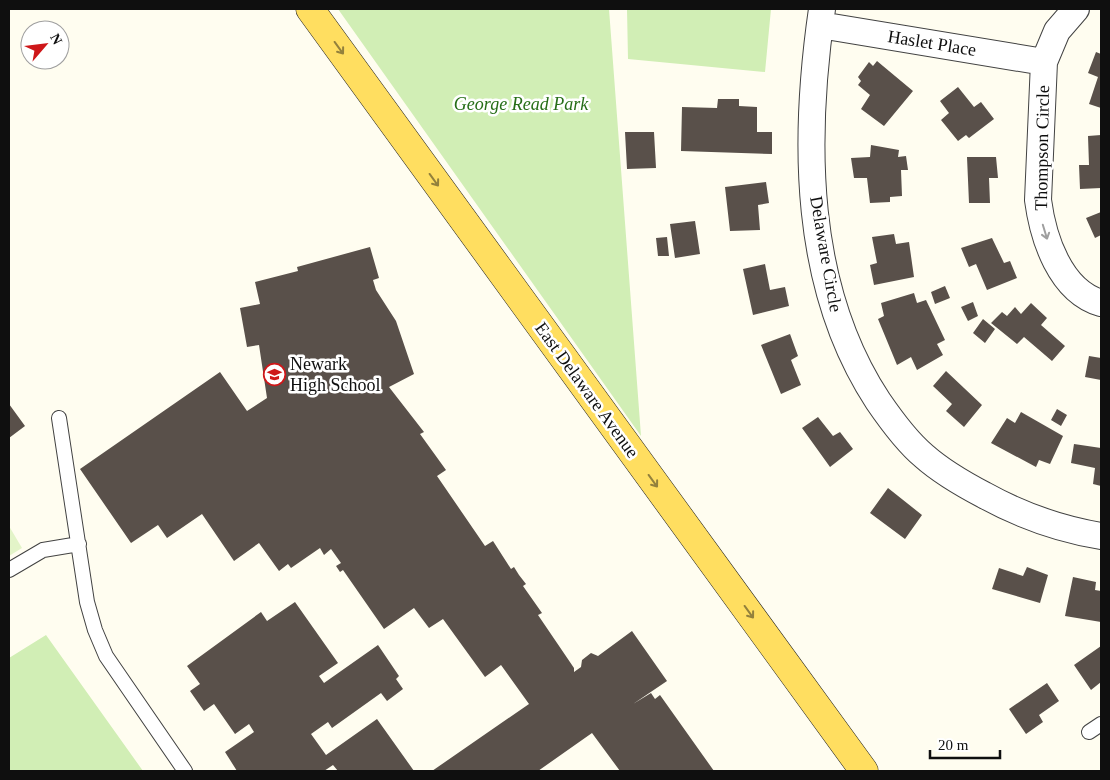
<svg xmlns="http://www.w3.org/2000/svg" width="1110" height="780" font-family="'Times New Roman',serif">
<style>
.green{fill:#d1eeb5}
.pitch{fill:#e3f4c8}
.building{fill:#59504a}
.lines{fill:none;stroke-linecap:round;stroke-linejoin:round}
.service-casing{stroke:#424242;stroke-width:16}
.minor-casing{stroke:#424242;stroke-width:28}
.primary-casing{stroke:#202020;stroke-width:29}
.service{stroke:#fff;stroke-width:14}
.minor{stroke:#fff;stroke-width:26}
.primary{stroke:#ffde60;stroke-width:28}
.oneway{stroke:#93813c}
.oneway2{stroke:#9f9f9f}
.labels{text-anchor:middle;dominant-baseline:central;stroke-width:5;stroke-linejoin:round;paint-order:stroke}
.street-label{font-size:18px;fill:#0f0f0f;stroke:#fff}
.park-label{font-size:18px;font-style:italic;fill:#266e17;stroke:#fff}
.poi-label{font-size:18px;fill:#0f0f0f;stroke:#fff;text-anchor:start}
</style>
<rect width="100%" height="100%" fill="#fffdf0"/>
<path class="green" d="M 338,9 L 609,9 L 641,436 Z
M 627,9 L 771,9 L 765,72 L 628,59 Z
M 46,635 L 143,771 L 9,771 L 9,658 Z"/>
<path class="pitch" d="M 9,526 L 22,548 L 9,556 Z"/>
<path class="building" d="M 1096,52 L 1101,54 L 1101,108 L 1089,104 L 1098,77 L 1088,73 Z
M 877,61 L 913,91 L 884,126 L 861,109 L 870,95 L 858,85 L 861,81 L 858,77 L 869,62 L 873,66 Z
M 958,87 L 974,107 L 981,102 L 994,119 L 969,138 L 966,135 L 958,141 L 941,120 L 949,113 L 940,101 Z
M 718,99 L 739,99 L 739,106 L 757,107 L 757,132 L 772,132 L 772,154 L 681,151 L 682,107 L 717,108 Z
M 625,132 L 654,132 L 656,168 L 627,169 Z
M 1101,135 L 1101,188 L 1080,189 L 1079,165 L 1089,165 L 1088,136 Z
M 871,145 L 899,150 L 898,157 L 906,156 L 908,170 L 901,170 L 902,196 L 890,197 L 890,202 L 870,203 L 867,178 L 854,178 L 851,158 L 870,157 Z
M 967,157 L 996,157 L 998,178 L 989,178 L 990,203 L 969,203 Z
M 766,182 L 769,203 L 758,205 L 760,230 L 730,231 L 725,187 Z
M 1101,212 L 1101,235 L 1095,238 L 1086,218 Z
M 695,221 L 700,254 L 675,258 L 670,224 Z
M 894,234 L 896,244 L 909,242 L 914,277 L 874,285 L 870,265 L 877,263 L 872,237 Z
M 667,237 L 669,256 L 658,256 L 656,238 Z
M 992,238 L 1004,263 L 1010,261 L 1017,278 L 987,290 L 976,264 L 969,267 L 961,248 Z
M 370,247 L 379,278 L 373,280 L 376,290 L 396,321 L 414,374 L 389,387 L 424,432 L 420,434 L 446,470 L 437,476 L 485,546 L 493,541 L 511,569 L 514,567 L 519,575 L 526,584 L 523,586 L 542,613 L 538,615 L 574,668 L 574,672 L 581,667 L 582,660 L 591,653 L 598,656 L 632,631 L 667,681 L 633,704 L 651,693 L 655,699 L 660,695 L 714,771 L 620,771 L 592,733 L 538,771 L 432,771 L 529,704 L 501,665 L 485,677 L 443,619 L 429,628 L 414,608 L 384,629 L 343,570 L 340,572 L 336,566 L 341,563 L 331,549 L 324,555 L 320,548 L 291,568 L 288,564 L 279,571 L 259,543 L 234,561 L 202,514 L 167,538 L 158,525 L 131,543 L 80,469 L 220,372 L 247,411 L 267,398 L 259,345 L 247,347 L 240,308 L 260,304 L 255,282 L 298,271 L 297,267 Z
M 765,264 L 770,290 L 785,287 L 789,306 L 753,315 L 743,269 Z
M 945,286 L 950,298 L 935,304 L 931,292 Z
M 914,293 L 917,303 L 926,300 L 945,340 L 937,344 L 943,355 L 917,370 L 911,357 L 897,365 L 878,319 L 884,316 L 881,303 Z
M 973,302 L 978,316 L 968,321 L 961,307 Z
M 1031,303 L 1047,318 L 1041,325 L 1065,346 L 1052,361 L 1024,337 L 1017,344 L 991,323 L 1002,312 L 1007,316 L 1015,307 L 1021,314 Z
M 983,319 L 995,329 L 985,343 L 973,333 Z
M 790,334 L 798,356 L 791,360 L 801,385 L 781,394 L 761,345 Z
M 1089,356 L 1101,358 L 1101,380 L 1085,377 Z
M 946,371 L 982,405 L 964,427 L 946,411 L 952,404 L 933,386 Z
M 9,404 L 25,426 L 9,438 Z
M 1057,409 L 1067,415 L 1061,426 L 1051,420 Z
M 1021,412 L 1063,436 L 1050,464 L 1039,460 L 1036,467 L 991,443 L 1007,418 L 1015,423 Z
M 818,417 L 833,436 L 840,432 L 853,449 L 830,467 L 802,428 Z
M 1074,444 L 1101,448 L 1101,486 L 1093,484 L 1095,468 L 1071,463 Z
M 888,488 L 922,515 L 905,539 L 870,513 Z
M 1027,567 L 1048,575 L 1040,603 L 992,589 L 999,568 L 1023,576 Z
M 1073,577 L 1096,582 L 1095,590 L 1101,591 L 1101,622 L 1065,616 Z
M 295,602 L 338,663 L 319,676 L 324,683 L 378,645 L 399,676 L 396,679 L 403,689 L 387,701 L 381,693 L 332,728 L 328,722 L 311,734 L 326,755 L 377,719 L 414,771 L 338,771 L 333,765 L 324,771 L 237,771 L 225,752 L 254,732 L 249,724 L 235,734 L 214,704 L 204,711 L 190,691 L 200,684 L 187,666 L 261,612 L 267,621 Z
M 1101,646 L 1101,682 L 1091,690 L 1074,665 Z
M 1047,683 L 1059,701 L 1039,715 L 1043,722 L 1026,734 L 1009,709 Z"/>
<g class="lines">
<defs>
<path id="service" d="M 59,418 L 87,602 L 95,630 L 106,656 L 185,771
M 9,570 L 43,550 L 79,544
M 1089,732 L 1101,724"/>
<path id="minor" d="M 822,9 C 803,140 803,287 878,401 C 891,420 906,441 924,456 C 942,472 963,484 984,495 C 1022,516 1059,529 1101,536
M 1076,9 L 1057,31 L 1044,62 L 1038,200 C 1043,238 1060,291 1101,303
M 820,25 L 1044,62"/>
<path id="primary" d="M 310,9 L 864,771"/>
</defs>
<use href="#service" class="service-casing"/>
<use href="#minor" class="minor-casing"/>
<use href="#primary" class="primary-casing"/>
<use href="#service" class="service"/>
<use href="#minor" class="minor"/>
<use href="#primary" class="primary"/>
</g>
<defs><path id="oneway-shaft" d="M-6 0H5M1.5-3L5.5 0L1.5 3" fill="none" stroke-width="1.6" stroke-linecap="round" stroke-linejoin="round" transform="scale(1.25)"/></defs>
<g class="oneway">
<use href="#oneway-shaft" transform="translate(339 48) rotate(54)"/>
<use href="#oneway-shaft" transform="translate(434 180) rotate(54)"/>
<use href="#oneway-shaft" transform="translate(653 481) rotate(54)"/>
<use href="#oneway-shaft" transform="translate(749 612) rotate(54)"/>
</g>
<use class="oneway2" href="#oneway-shaft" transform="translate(1045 232) rotate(73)"/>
<defs>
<symbol id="school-ring" viewBox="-11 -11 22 22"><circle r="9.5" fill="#fff" stroke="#ce1719" stroke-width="1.5"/><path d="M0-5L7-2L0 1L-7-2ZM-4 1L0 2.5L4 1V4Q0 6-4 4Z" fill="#ce1719"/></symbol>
</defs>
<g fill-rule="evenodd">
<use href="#school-ring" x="262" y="362" width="25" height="25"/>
</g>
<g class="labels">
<g class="street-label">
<text transform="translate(932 43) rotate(9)">Haslet Place</text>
<text transform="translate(1042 148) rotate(-89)">Thompson Circle</text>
<text transform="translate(826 254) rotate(80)">Delaware Circle</text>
<text transform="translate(587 390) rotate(54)">East Delaware Avenue</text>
</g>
<g class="park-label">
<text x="521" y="104">George Read Park</text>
</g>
<g class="poi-label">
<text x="290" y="364">Newark<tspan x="290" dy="21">High School</tspan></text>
</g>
</g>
<rect width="1110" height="780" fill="none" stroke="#0f0f0f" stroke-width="20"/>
<g transform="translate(45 45) rotate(62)"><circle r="24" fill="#ffffff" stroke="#9f9f9f"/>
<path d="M0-4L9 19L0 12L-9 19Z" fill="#ce1719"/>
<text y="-8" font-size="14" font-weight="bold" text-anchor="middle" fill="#0f0f0f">N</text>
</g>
<path d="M930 750v8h70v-8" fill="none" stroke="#0f0f0f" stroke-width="2.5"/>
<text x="938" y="750" font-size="15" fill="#0f0f0f" stroke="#ffffff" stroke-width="4" paint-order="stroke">20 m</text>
</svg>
